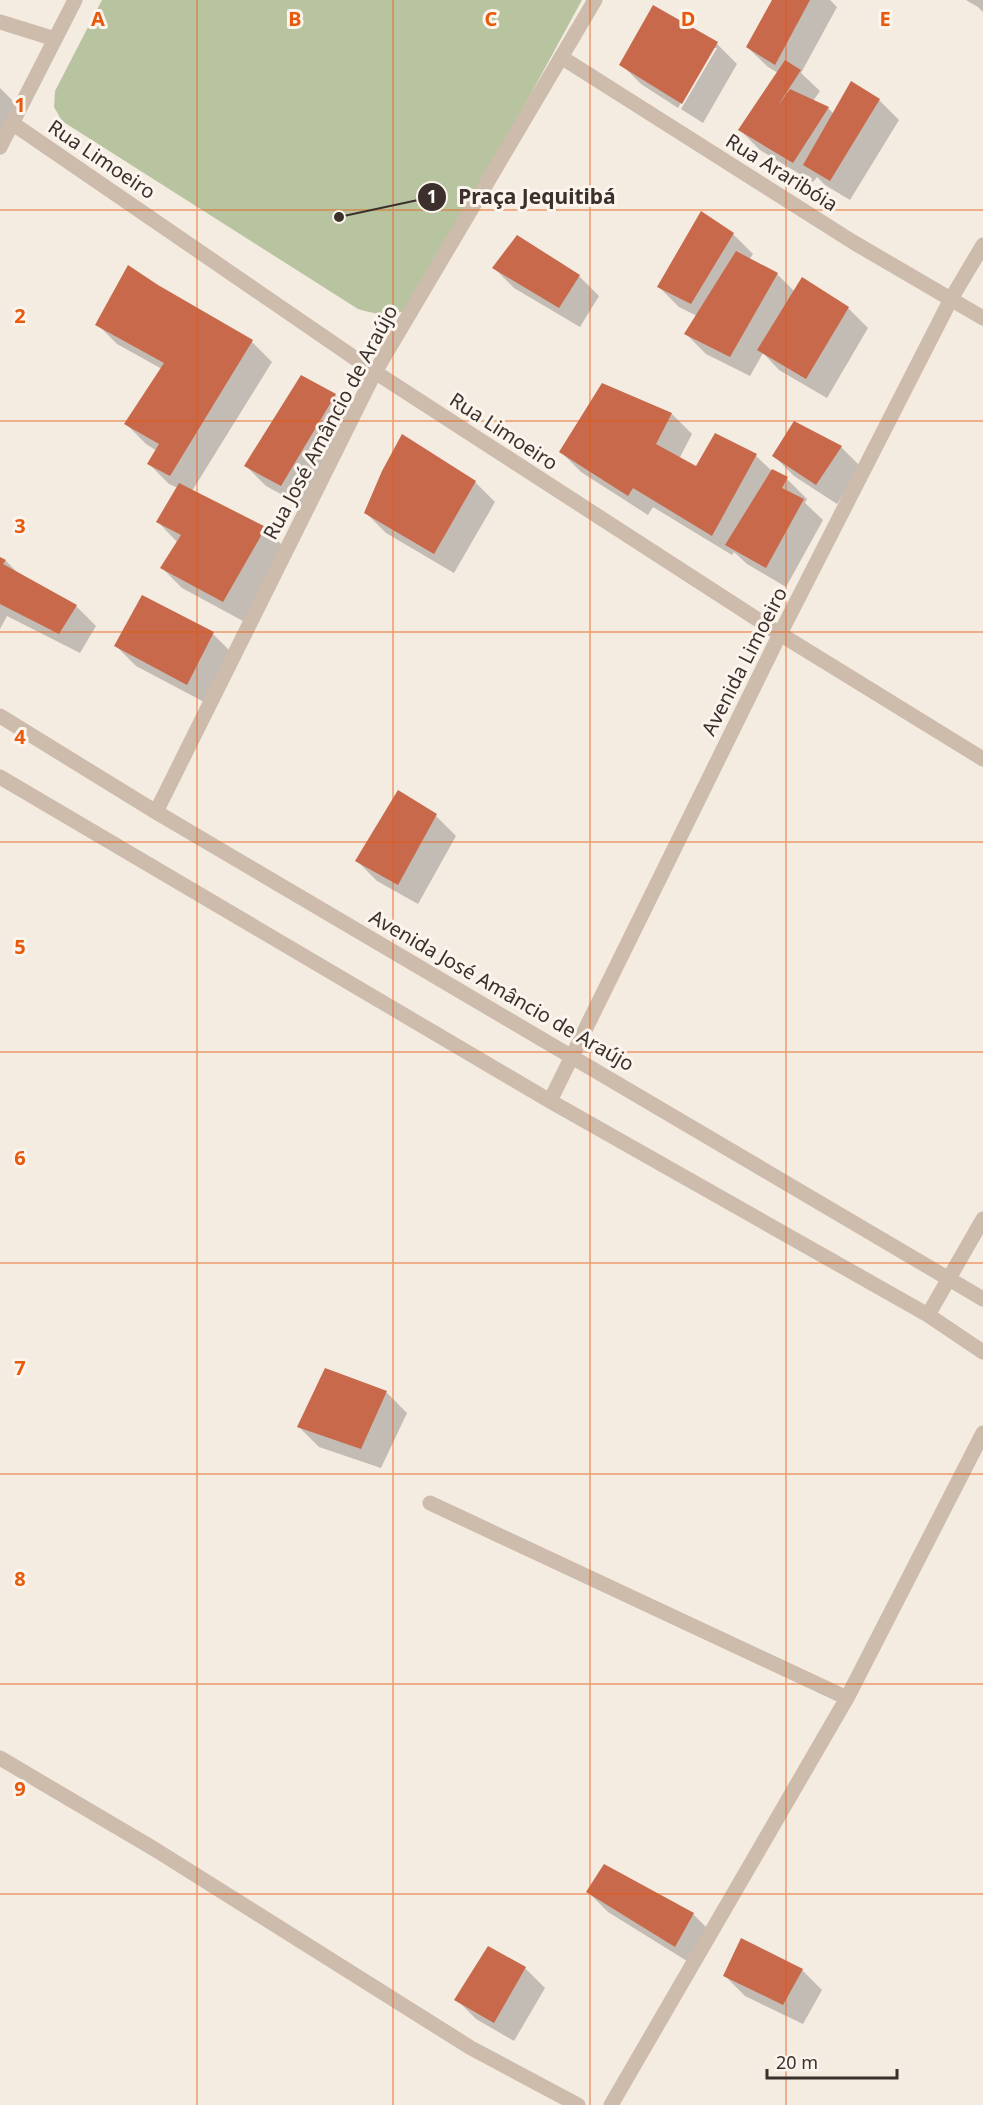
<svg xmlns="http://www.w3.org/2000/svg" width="983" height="2105" font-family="'Noto Sans',sans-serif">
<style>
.green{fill:#b8c4a0}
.shadow{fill:#0003}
.building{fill:#c8694b}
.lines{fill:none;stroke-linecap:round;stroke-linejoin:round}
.minor{stroke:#cdbbac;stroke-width:15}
.grid{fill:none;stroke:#e8590c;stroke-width:1.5;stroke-opacity:0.55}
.labels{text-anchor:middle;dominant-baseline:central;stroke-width:6;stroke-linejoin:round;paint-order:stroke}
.street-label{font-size:20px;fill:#3b302b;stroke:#fbf5ee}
.grid-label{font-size:20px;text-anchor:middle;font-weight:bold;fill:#e8590c;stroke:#fbf5ee;stroke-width:6;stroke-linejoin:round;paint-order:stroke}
.leader{fill:none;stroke:#3b302b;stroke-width:2}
.callout-dot{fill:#3b302b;stroke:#fbf5ee;stroke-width:2}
.mark-label{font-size:18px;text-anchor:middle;font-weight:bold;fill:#fff}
.callout-label{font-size:21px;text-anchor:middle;font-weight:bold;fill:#3b302b;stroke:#fbf5ee;stroke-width:6;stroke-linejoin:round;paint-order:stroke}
</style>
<rect width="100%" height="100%" fill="#f4ebe1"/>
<path class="green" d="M 102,0 L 582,0 L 414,308 C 392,316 381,316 358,309 L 62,121 L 54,107 L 55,91 Z"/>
<path class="shadow" d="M 774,0 L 830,0 L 837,7 L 801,73 L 820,91 L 813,101 L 828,108 L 834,114 L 851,83 L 879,100 L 899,120 L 850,200 L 825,185 L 817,177 L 813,182 L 760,150 L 740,130 L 778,73 L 768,67 L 747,47 Z
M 966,0 L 983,0 L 983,12 L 978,7 Z
M 717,44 L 737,64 L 703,123 L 681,109 L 717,48 L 713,48 L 678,108 L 641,84 L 621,64 Z
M 0,88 L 21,109 L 0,155 Z
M 733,234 L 753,254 L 749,260 L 777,274 L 795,292 L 848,308 L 868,328 L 827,398 L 779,370 L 763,353 L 750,376 L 706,354 L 686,334 L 697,316 L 679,307 L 659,287 Z
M 494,268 L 579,276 L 599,296 L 580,327 L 514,288 Z
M 157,286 L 252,342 L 272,362 L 192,491 L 265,528 L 285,548 L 243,621 L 182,588 L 162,568 L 178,543 L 158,522 L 178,488 L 169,484 L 149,464 L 157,451 L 146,444 L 126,424 L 162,369 L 117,344 L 97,324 Z
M 603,385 L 672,414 L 692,434 L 679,459 L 696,468 L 715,435 L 756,456 L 773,472 L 787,479 L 807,499 L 805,503 L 823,520 L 786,587 L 747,564 L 734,552 L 732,555 L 653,507 L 648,515 L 581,472 L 561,452 Z
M 335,395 L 355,415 L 301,505 L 266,486 L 246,466 Z
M 795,423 L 841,447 L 861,467 L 837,504 L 794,476 L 774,456 Z
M 475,482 L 495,502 L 454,573 L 386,533 L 366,513 Z
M 0,558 L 6,561 L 20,575 L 76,606 L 96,626 L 80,653 L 7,616 L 0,629 Z
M 213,634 L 233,654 L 208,704 L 136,666 L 116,646 Z
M 436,816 L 456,836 L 418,904 L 377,881 L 357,861 Z
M 326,1370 L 387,1393 L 407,1413 L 381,1468 L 319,1447 L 299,1427 Z
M 588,1892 L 693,1914 L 713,1934 L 695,1966 L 608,1912 Z
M 742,1940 L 802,1970 L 822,1990 L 803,2024 L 745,1996 L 725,1976 Z
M 525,1968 L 545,1988 L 514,2041 L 476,2019 L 456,1999 Z"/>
<path class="building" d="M 772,0 L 810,0 L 775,65 L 746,47 Z
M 653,5 L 718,42 L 682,104 L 619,65 Z
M 785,60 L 801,70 L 777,107 L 790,89 L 829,107 L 793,163 L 738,130 Z
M 851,81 L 880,99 L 830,181 L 803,165 Z
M 701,211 L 734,233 L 691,304 L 657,287 Z
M 517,235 L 580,275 L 559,308 L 492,268 Z
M 736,251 L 778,273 L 730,357 L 684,334 Z
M 128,265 L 158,285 L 253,340 L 170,476 L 147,464 L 159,444 L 124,424 L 164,363 L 95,325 Z
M 802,277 L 849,307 L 806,379 L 757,350 Z
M 301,375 L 336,394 L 281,486 L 244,466 Z
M 602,383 L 672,413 L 656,444 L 696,466 L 715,433 L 757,454 L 712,536 L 633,488 L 628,496 L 559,452 Z
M 794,421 L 842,446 L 816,485 L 772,456 Z
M 402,434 L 476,481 L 434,554 L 364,513 L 382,471 Z
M 772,469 L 788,477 L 782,488 L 804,499 L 766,568 L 725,545 Z
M 179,483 L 266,527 L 223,602 L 160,568 L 181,535 L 156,522 Z
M 0,557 L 6,560 L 3,564 L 77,605 L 59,634 L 0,604 Z
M 142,595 L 214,632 L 187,685 L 114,646 Z
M 398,790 L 437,814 L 398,885 L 355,861 Z
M 325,1368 L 387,1391 L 361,1449 L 297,1427 Z
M 604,1864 L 694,1913 L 675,1947 L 586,1892 Z
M 741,1938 L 803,1969 L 783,2005 L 723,1976 Z
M 488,1946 L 526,1967 L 494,2023 L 454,2000 Z"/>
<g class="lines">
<path class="minor" d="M 0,22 L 55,39
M 561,57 L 853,242 L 983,318
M 12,123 L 375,372 L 780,634 L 983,759
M 0,147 L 75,0
M 0,716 L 156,812 L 983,1299
M 0,777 L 550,1101 L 928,1315 L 983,1352
M 156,812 L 375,372 L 595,0
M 550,1101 L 780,634 L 951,299 L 983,245
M 928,1315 L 983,1219
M 430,1503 L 847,1698
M 0,1758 L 156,1850 L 471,2048 L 578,2105
M 611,2105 L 847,1698 L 983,1433"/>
</g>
<path class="grid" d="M 197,0 L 197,2105M 393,0 L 393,2105M 590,0 L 590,2105M 786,0 L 786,2105M 0,210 L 983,210M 0,421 L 983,421M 0,632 L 983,632M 0,842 L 983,842M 0,1052 L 983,1052M 0,1263 L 983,1263M 0,1474 L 983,1474M 0,1684 L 983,1684M 0,1894 L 983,1894"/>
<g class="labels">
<g class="street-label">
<text transform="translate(102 159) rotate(34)">Rua Limoeiro</text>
<text transform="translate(782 172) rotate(32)">Rua Araribóia</text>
<text transform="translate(330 422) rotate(-62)">Rua José Amâncio de Araújo</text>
<text transform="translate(504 431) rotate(33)">Rua Limoeiro</text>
<text transform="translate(744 661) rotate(-63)">Avenida Limoeiro</text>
<text transform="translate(502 990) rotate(30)">Avenida José Amâncio de Araújo</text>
</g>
</g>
<g class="grid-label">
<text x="98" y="26">A</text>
<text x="295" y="26">B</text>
<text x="491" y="26">C</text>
<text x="688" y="26">D</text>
<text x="885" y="26">E</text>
<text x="20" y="112">1</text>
<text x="20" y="323">2</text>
<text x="20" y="533">3</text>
<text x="20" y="744">4</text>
<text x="20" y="954">5</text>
<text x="20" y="1165">6</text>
<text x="20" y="1375">7</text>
<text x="20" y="1586">8</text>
<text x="20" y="1796">9</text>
</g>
<path class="leader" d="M339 217L432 197"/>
<g class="callout-dot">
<circle cx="339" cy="217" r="6"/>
<circle cx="432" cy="197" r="15"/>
</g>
<g class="mark-label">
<text x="432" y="203">1</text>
</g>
<g class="callout-label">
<text x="537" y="204">Praça Jequitibá</text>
</g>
<path d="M767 2069v9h130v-9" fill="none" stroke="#3b302b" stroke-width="3"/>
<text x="776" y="2069" font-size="18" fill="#3b302b" stroke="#fbf5ee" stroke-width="4.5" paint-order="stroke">20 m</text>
</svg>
